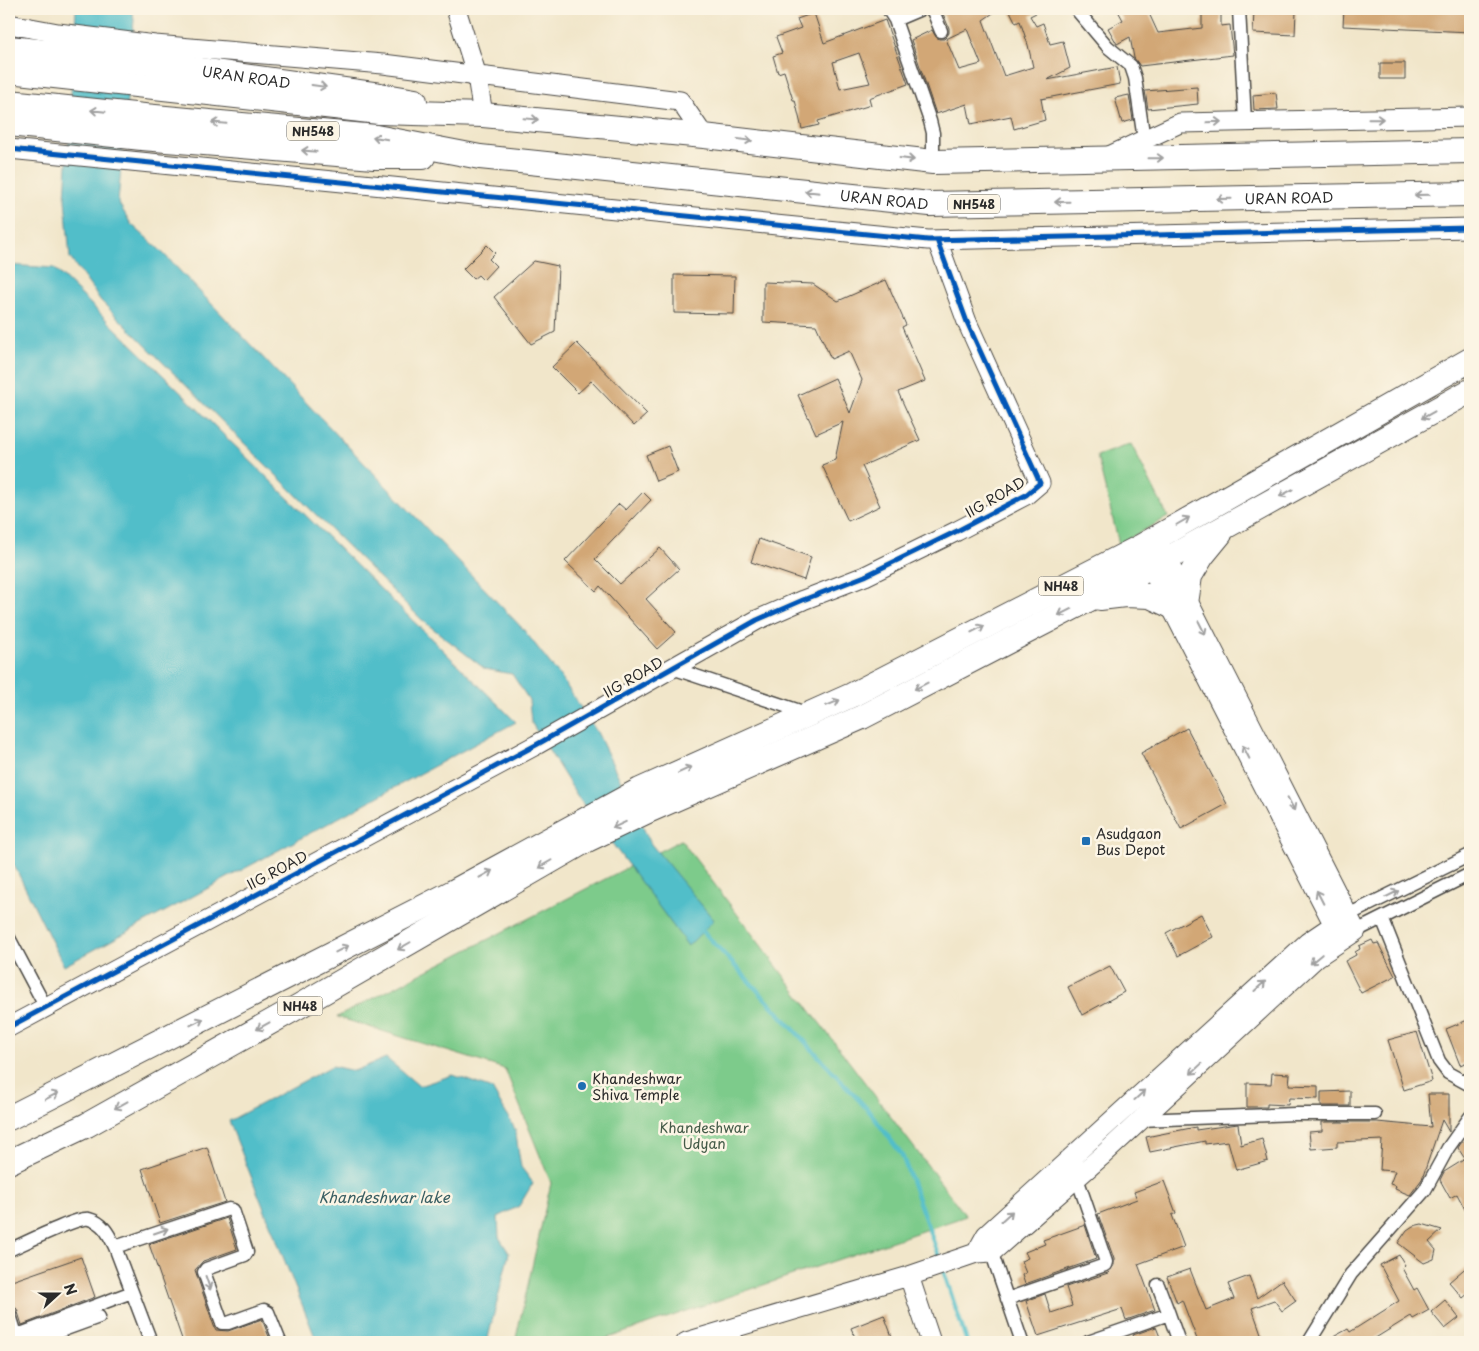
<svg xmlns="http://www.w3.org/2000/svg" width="1479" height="1351" font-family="'Playpen Sans',sans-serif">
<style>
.green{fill:#7dcb8b;stroke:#547b5b}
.water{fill:#51bec9;stroke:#3e747a}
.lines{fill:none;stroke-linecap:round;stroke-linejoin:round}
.stream{stroke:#51bec9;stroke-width:4.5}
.building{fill:#d2a776;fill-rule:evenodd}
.street-casing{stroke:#494743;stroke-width:15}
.secondary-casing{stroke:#494743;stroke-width:21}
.highway-casing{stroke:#494743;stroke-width:26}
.street{stroke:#fff;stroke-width:12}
.secondary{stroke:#fff;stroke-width:19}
.highway{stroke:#fff;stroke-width:24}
.cycleway-casing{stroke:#fcf5e5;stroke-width:8}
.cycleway{stroke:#0057b8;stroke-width:5}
.oneway{stroke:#a0a0a0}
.poi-dot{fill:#1f6fb2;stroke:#fcf5e5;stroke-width:2}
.labels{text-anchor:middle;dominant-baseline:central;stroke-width:5;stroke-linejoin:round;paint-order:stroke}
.shield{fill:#fcf5e5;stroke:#6a6863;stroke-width:1}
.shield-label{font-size:12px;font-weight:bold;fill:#2b2b2b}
.street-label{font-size:14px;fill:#2b2b2b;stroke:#fcf5e5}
.poi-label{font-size:14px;fill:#2b2b2b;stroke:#fcf5e5;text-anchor:start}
.park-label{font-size:14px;fill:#445b48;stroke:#fcf5e5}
.water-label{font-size:15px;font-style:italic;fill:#385e62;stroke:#fcf5e5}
</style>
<rect width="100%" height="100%" fill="#fcf5e5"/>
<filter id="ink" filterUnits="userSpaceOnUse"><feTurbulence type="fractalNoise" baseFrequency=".02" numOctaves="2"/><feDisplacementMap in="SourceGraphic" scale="10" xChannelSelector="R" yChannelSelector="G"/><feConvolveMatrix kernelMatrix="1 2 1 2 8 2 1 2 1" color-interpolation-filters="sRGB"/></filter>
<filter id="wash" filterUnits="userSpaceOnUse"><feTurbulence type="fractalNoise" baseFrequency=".0096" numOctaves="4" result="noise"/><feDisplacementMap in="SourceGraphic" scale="20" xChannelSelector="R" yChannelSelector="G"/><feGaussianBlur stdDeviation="1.12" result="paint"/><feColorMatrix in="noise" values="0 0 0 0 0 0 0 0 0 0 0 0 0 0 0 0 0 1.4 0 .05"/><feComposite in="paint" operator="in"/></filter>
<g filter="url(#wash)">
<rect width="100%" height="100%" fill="#f1e6ca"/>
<path class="green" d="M 1131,444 L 1168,517 L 1119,544 L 1097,456 Z
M 681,840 L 966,1216 L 596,1342 L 515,1342 L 551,1183 L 505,1069 L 337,1017 Z"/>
<path class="water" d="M 76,9 L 132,9 L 134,20 L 118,202 L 131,224 L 159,249 L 523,629 L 560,676 L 597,732 L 651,844 L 714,920 L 688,946 L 580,800 L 531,722 L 529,700 L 512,674 L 485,669 L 422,620 L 101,301 L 70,258 L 65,199 Z
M 9,265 L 54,268 L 516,722 L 64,966 L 9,855 Z
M 386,1058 L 419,1086 L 453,1075 L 492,1089 L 515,1129 L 521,1167 L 533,1183 L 519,1206 L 498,1217 L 499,1237 L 509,1253 L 487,1342 L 317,1342 L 229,1121 L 332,1066 L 354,1071 Z"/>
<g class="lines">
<path class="stream" d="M 699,927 L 870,1112 L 902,1155 L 940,1260
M 943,1270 L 967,1342"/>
</g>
<g id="blocks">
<path class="building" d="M 941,9 L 999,9 L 983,20 L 1004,76 L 1033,67 L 1028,45 L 1020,21 L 1016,23 L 1009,9 L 1044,9 L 1030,16 L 1036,26 L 1043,23 L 1050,44 L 1063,41 L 1070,68 L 1047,80 L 1117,67 L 1120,84 L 1041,99 L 1045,120 L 1014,129 L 1011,116 L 971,124 L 967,104 L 936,114 L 911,40 L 932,30 L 936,37 L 939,39 L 944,39 L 947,36 L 949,33 L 949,28 ZM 967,29 L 981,64 L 959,70 L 946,39 Z
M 1117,9 L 1147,9 L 1158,33 L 1202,28 L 1202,9 L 1221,9 L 1221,26 L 1230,25 L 1233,55 L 1140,66 L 1134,58 L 1130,37 L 1117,44 L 1108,28 L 1123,20 Z
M 1344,9 L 1470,9 L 1470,32 L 1343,26 Z
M 1254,10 L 1296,11 L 1295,35 L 1253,33 Z
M 814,13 L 824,43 L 885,20 L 908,84 L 869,98 L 871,105 L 818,121 L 819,125 L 802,129 L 795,100 L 793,100 L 784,71 L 778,73 L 773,56 L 782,53 L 776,37 L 801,28 L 797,19 ZM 859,53 L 870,83 L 840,89 L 833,62 Z
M 1380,63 L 1405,63 L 1405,79 L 1380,79 Z
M 1197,87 L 1198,104 L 1148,109 L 1145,91 Z
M 1276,93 L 1278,109 L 1254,110 L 1253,95 Z
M 1129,95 L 1133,120 L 1122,123 L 1115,98 Z
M 487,245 L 495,253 L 489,259 L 496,266 L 483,280 L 478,275 L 473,279 L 463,269 Z
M 534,261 L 558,266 L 555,332 L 531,344 L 494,297 Z
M 674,275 L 735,276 L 734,314 L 674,313 Z
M 886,280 L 906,325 L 902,327 L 925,381 L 898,392 L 920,440 L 862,466 L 880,506 L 848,521 L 822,465 L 835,460 L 843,422 L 816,434 L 798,395 L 835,378 L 850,413 L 862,380 L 849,351 L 831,359 L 816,325 L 763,322 L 763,282 L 813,284 L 838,301 Z
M 577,343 L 647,414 L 634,426 L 591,381 L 578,393 L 552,367 Z
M 668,446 L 678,472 L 656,481 L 646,455 Z
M 643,492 L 651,500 L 595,559 L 620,584 L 660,548 L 679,569 L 646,599 L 676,632 L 657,649 L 600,586 L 596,591 L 565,561 L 619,504 L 626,510 Z
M 759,539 L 811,557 L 804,580 L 751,562 Z
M 1187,728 L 1227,804 L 1181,829 L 1141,753 Z
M 1201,914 L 1213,937 L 1178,956 L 1166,933 Z
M 1372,940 L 1374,944 L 1378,943 L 1395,976 L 1361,993 L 1345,961 L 1356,955 L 1355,952 L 1360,949 L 1359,946 Z
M 1110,966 L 1124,992 L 1082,1015 L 1068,987 Z
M 1470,1019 L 1470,1061 L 1460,1065 L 1446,1029 Z
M 1417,1032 L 1432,1081 L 1404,1090 L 1388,1040 Z
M 1272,1073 L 1290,1074 L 1289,1085 L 1318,1086 L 1318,1099 L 1289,1098 L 1288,1105 L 1267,1104 L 1267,1107 L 1247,1107 L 1247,1083 L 1271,1084 Z
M 1350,1091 L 1350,1106 L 1321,1106 L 1321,1092 Z
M 1428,1094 L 1449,1094 L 1449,1132 L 1442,1120 L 1422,1179 L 1410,1195 L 1395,1189 L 1396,1186 L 1390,1184 L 1395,1171 L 1380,1170 L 1382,1140 L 1337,1142 L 1337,1147 L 1311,1149 L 1309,1132 L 1322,1131 L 1322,1122 L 1377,1122 L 1431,1127 Z
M 1238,1124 L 1241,1145 L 1262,1139 L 1268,1161 L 1236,1170 L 1228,1141 L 1205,1144 L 1205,1141 L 1150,1152 L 1146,1137 L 1196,1127 L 1196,1130 Z
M 1470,1138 L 1470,1219 L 1457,1194 L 1450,1198 L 1440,1180 L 1444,1172 L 1465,1159 L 1458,1148 L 1461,1143 Z
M 207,1147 L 225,1202 L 160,1223 L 142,1169 Z
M 1164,1181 L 1176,1213 L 1172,1215 L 1184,1247 L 1138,1264 L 1155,1310 L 1126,1320 L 1122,1309 L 1038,1336 L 1026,1301 L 1045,1294 L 1051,1313 L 1072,1306 L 1066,1287 L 1108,1273 L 1111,1270 L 1114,1265 L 1114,1259 L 1098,1214 L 1137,1199 L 1134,1192 Z
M 227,1218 L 237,1249 L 203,1261 L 195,1270 L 214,1326 L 216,1330 L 228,1331 L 262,1319 L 271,1342 L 183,1342 L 149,1244 Z
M 1422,1224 L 1442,1230 L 1429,1242 L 1436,1250 L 1434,1259 L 1424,1263 L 1398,1243 L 1407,1230 L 1413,1226 Z
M 1085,1225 L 1096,1259 L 1025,1284 L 1022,1275 L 1026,1273 L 1021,1261 L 1028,1258 L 1025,1252 L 1045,1244 L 1043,1240 Z
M 1399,1255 L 1405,1265 L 1402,1268 L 1414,1290 L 1417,1288 L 1429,1310 L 1413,1319 L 1411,1316 L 1369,1342 L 1324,1342 L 1348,1329 L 1350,1332 L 1399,1301 L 1380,1265 Z
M 81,1257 L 95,1297 L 22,1325 L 17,1309 L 11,1304 L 9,1299 L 9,1282 Z
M 1470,1264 L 1470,1292 L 1463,1298 L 1449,1282 Z
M 1190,1269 L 1206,1310 L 1234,1299 L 1228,1284 L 1249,1276 L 1257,1298 L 1282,1280 L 1296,1301 L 1282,1311 L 1274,1300 L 1252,1308 L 1264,1342 L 1198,1342 L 1182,1300 L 1177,1303 L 1167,1277 Z
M 1445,1300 L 1459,1318 L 1445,1329 L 1431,1312 Z
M 884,1315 L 894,1342 L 857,1342 L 851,1328 Z
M 1156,1327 L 1162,1342 L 1136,1342 L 1133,1335 Z"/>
</g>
</g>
<g filter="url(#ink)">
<use href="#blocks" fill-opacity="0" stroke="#494743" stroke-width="1"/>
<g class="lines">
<defs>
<path id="street" d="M 888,9 L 895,20 L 930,121 L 933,133 L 933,162
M 930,9 L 933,11 L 941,31
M 1076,9 L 1108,47 L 1131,66 L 1135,78 L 1144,140
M 1239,9 L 1245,121
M 895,20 L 921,9
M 672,668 L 809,714
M 1348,915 L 1470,855
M 1382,918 L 1439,1061 L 1448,1073 L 1470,1085
M 1356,931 L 1470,874
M 9,938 L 45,1006
M 1140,1120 L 1295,1114 L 1375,1114
M 989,1245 L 1022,1342
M 115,1247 L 229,1209 L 233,1210 L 247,1252 L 245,1255 L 206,1269 L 204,1272 L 222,1323 L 228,1323 L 264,1310 L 268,1312 L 280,1342
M 9,1250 C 23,1244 78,1216 89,1219 C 104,1223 109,1235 115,1247 L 151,1342
M 1158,1285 L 1169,1314
M 1007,1299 L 1105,1265 L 1106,1262 L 1077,1178
M 9,1312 L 15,1331 L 20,1334 L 132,1292
M 731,1329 L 736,1342
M 30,1342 L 99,1317
M 1088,1342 L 1169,1314 L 1179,1342
M 1309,1342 L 1351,1274 L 1425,1190 L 1448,1148 L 1470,1117"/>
<path id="secondary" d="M 456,9 L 477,76 L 483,115
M 9,24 L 58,33 L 155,45 L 383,64 L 680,101 L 704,136
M 9,149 L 928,240 L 1470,228
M 1109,156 L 1180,123 L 1470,117
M 1145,556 L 1339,935
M 9,1027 L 536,745 L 757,620 L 803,600 L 865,576 L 957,531 L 1026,495 L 1040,483 L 967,322 L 937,240
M 976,1253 L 986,1235 L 1308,942 L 1348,915
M 909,1276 L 931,1342
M 686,1342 L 909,1276 L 976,1253 L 992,1252 L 1104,1154 L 1317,957 L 1356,931 L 1161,548"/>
<g id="highway">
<path id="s1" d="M 9,48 L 149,63 L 380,95 L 415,101"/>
<path d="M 9,71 L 379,112 L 483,115 L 704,136 L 933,162 L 1470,151"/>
<path id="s2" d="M 9,102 L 144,116 L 376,137 L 480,157 L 930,204 L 1470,194"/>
<path d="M 9,124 L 142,138 L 374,157 L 423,157"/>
<path d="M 1187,597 L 1190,576 L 1202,556 L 1220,534"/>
<path d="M 1100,598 L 1125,595 L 1150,596 L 1171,606"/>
<path d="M 9,1118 L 453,892 L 640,790 L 852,695 L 1140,547 L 1470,360"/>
<path d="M 9,1162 L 87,1125 L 294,1009 L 587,840 L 650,810 L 862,717 L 1167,559 L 1470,391"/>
</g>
</defs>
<use href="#street" class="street-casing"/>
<use href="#secondary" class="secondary-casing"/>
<use href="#highway" class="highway-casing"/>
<use href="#street" class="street"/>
<use href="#secondary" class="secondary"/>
<use href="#highway" class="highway"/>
<defs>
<path id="cycleway" d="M 9,149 L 928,240 L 1470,228
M 9,1027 L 536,745 L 757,620 L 803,600 L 865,576 L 957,531 L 1026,495 L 1040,483 L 967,322 L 937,240"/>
</defs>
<use href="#cycleway" class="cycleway-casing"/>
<use href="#cycleway" class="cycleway"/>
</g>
<defs><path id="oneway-shaft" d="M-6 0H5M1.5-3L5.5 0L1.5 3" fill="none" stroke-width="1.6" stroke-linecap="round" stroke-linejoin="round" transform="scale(1.25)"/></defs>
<g class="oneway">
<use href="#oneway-shaft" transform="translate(319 86) rotate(8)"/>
<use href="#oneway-shaft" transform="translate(98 111) rotate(-174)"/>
<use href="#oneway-shaft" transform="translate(531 119) rotate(5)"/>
<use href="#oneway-shaft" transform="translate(1376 119) rotate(-1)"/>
<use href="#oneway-shaft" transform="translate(1214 122) rotate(-2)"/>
<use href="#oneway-shaft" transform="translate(219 123) rotate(-175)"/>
<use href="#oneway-shaft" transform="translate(380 138) rotate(-170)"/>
<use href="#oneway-shaft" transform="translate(745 140) rotate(7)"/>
<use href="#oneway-shaft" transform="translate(309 151) rotate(-175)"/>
<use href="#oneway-shaft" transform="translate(1156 158) rotate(-1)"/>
<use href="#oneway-shaft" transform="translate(907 159) rotate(7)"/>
<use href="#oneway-shaft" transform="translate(812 192) rotate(-174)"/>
<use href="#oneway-shaft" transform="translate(1422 195) rotate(179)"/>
<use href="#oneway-shaft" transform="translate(1224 199) rotate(179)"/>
<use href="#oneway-shaft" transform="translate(1062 202) rotate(179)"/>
<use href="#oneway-shaft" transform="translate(1428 415) rotate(151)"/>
<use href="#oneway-shaft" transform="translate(1286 493) rotate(151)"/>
<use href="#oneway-shaft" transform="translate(1183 521) rotate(-30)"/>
<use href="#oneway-shaft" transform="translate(1065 612) rotate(153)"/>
<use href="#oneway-shaft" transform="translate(1202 628) rotate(63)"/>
<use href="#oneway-shaft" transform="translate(978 629) rotate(-27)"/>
<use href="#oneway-shaft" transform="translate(921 686) rotate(153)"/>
<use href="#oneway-shaft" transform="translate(833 703) rotate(-23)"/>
<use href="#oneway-shaft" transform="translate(1246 752) rotate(-117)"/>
<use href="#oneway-shaft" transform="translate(685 770) rotate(-24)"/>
<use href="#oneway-shaft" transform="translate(1291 804) rotate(63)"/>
<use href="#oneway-shaft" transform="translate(619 825) rotate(155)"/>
<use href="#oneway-shaft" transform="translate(545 864) rotate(150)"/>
<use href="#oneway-shaft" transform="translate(486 874) rotate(-29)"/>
<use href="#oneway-shaft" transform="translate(1392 894) rotate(-26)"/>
<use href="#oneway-shaft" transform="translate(1320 897) rotate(-117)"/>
<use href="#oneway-shaft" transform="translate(404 946) rotate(150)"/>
<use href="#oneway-shaft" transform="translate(342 949) rotate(-27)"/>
<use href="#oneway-shaft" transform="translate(1316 959) rotate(140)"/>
<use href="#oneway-shaft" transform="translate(1260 986) rotate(-42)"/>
<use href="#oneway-shaft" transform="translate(197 1022) rotate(-27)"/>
<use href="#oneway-shaft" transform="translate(263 1026) rotate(151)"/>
<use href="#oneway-shaft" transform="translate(1196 1069) rotate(137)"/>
<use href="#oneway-shaft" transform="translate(1140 1095) rotate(-42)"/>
<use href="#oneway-shaft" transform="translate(52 1096) rotate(-27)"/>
<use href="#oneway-shaft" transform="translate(121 1105) rotate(151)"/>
<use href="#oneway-shaft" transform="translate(1007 1216) rotate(-42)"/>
<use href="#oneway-shaft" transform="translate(161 1231) rotate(-19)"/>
<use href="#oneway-shaft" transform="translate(208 1283) rotate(71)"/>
</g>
</g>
<g class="poi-dot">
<rect x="1081" y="836" width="10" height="10" rx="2.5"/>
<circle cx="582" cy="1086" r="5"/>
</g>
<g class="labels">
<g class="shield">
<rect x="287" y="121.5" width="52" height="19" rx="4"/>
<rect x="948" y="194.5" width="52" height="19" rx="4"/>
<rect x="1038.5" y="576.5" width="45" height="19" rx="4"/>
<rect x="277.5" y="996.5" width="45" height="19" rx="4"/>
</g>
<g class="shield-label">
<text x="313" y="131">NH548</text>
<text x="974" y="204">NH548</text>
<text x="1061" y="586">NH48</text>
<text x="300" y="1006">NH48</text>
</g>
<g class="street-label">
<text stroke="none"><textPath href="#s1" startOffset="239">URAN ROAD</textPath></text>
<text stroke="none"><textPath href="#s2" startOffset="1286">URAN ROAD</textPath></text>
<text stroke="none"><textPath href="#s2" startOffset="881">URAN ROAD</textPath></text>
<text transform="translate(995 497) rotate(-30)">IIG ROAD</text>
<text transform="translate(633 677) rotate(-30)">IIG ROAD</text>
<text transform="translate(277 870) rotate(-28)">IIG ROAD</text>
</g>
<g class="poi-label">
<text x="1096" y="833">Asudgaon<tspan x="1096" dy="16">Bus Depot</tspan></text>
<text x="592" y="1078">Khandeshwar<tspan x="592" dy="16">Shiva Temple</tspan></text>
</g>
<g class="park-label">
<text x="704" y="1127">Khandeshwar<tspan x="704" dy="16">Udyan</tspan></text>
</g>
<g class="water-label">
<text x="384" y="1196">Khandeshwar lake</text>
</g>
</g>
<rect width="1479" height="1351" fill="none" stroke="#fcf5e5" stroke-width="30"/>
<g transform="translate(58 1294) rotate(69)" stroke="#fcf5e5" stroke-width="4" paint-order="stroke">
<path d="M0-4L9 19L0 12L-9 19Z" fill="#2b2b2b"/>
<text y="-8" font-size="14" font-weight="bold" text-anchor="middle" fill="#2b2b2b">N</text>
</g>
</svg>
